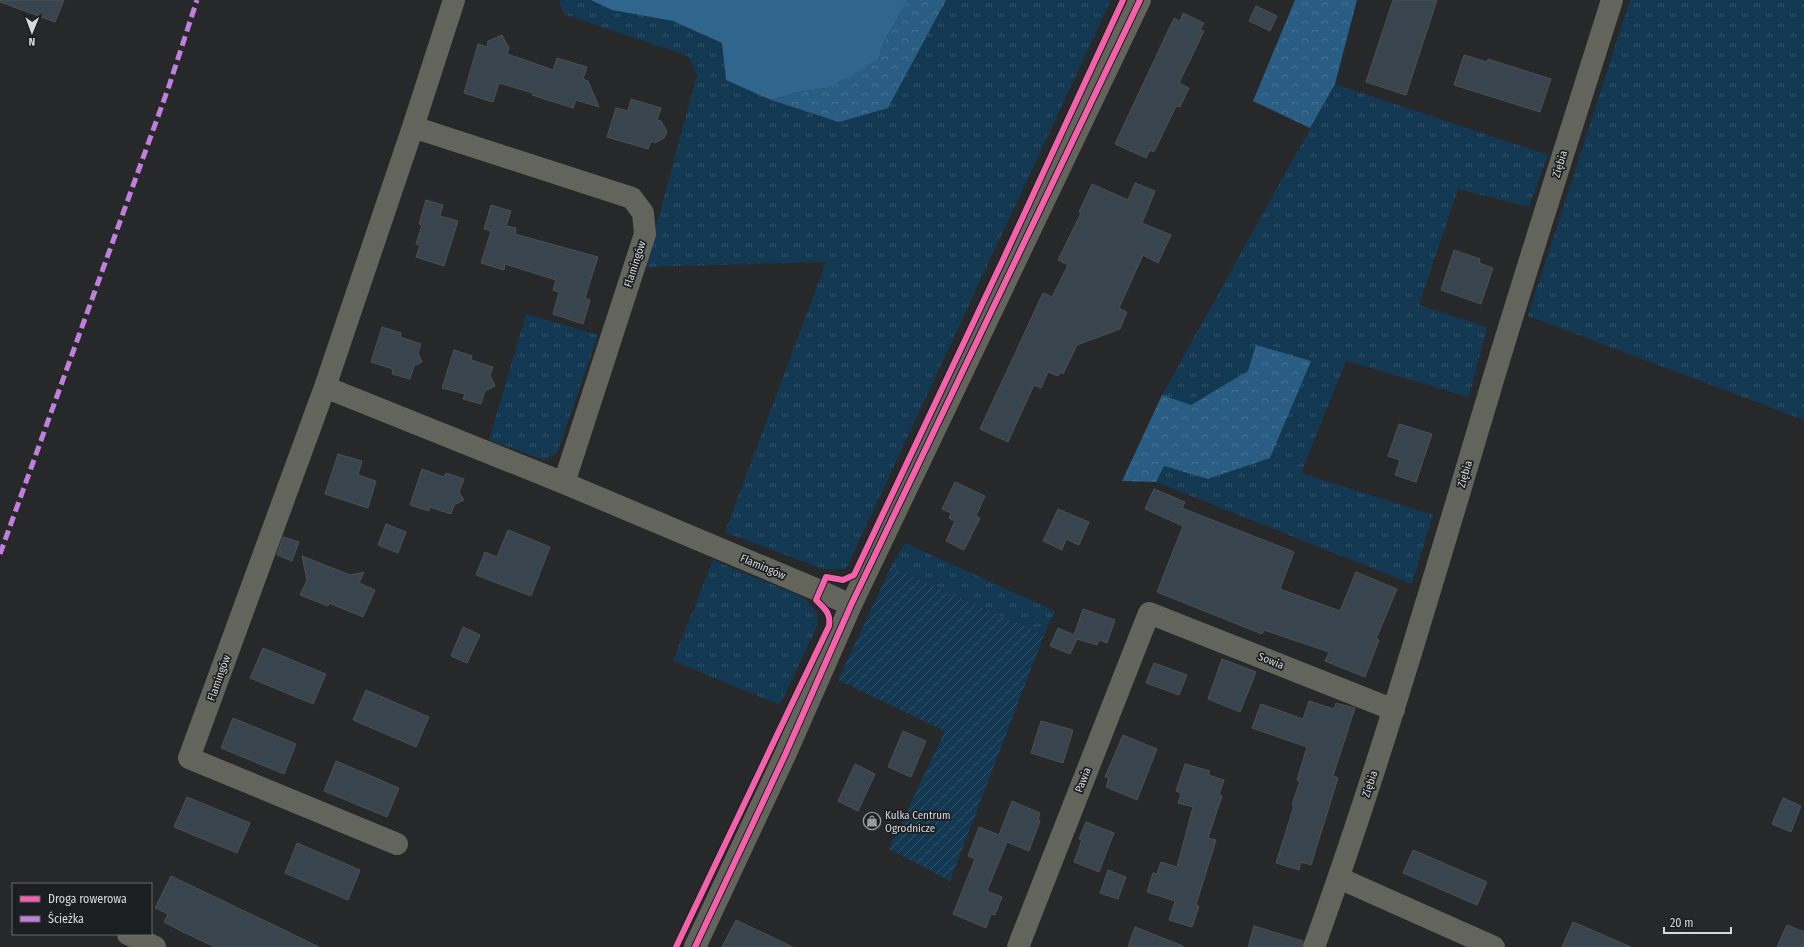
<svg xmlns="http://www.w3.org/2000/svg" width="1804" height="947" font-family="'Fira Sans Condensed',sans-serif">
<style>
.grass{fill:url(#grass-tufts)}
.forest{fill:url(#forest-crowns)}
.garden{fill:url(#garden-furrows)}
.water{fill:#30668e}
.building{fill:#38454e;stroke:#4e5052}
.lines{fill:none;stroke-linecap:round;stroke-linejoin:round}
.street{stroke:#63645c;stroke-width:22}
.quiet{stroke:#c07fdc;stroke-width:5;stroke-dasharray:10 5;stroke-linecap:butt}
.cycleway-casing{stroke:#1c1f21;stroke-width:8}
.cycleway{stroke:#f560ab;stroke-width:6}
.labels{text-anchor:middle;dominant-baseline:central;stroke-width:3.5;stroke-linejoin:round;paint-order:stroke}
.street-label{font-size:11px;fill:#d6d8d9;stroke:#1c1f21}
.poi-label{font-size:11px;fill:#d6d8d9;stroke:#1c1f21;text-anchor:start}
</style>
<defs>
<pattern id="grass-tufts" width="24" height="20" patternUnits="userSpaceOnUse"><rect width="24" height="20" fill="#133852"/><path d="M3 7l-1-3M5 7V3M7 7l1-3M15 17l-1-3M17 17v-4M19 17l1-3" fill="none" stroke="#35546a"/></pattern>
<pattern id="forest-crowns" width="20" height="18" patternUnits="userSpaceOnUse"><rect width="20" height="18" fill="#295d83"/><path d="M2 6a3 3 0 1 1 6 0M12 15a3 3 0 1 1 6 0" fill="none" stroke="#477494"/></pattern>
<pattern id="garden-furrows" width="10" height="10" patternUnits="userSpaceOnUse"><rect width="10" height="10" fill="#133852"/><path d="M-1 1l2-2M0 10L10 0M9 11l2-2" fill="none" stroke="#35546a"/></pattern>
</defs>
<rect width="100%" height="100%" fill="#26282a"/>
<path class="grass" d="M 559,0 L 591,0 L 612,10 L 673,21 L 722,43 L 726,80 L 771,100 L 888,108 L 946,0 L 1111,0 L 846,569 L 822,569 L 725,532 L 826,262 L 645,267 L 697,75 L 688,56 L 564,14 Z
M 1630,0 L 1804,0 L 1804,420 L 1528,316 Z
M 1335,84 L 1548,155 L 1529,207 L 1458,189 L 1419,305 L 1487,327 L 1469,397 L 1346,361 L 1301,473 L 1433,515 L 1412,584 L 1156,482 L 1164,466 L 1208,479 L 1270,458 L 1310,361 L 1248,371 L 1191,406 L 1162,395 Z
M 526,314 L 598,335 L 557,453 L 544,460 L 489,440 Z
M 905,543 L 1055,611 L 1044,635 L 891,567 Z
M 713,560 L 803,597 L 816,611 L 818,624 L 780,705 L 673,661 Z"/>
<path class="forest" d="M 908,0 L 946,0 L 888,108 L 839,122 L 771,100 L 799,92 L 827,88 L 879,58 L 884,42 Z
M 1295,0 L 1357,0 L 1335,84 L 1310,128 L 1253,101 Z
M 1256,345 L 1311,361 L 1270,458 L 1208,479 L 1164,466 L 1156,482 L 1122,481 L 1162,395 L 1191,405 L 1248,371 Z"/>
<path class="garden" d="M 891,567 L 1044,635 L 950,881 L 889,849 L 945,731 L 838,680 Z"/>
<path class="water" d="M 591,0 L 908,0 L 884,42 L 879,58 L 854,74 L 827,88 L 799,92 L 771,100 L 726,80 L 722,43 L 673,21 L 612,10 Z"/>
<path class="building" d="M 0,0 L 64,0 L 55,22 L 0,2 Z
M 1393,0 L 1437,0 L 1406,95 L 1366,82 Z
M 1256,6 L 1277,16 L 1270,31 L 1249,21 Z
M 1183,13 L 1204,23 L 1200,30 L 1204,31 L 1179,83 L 1189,88 L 1180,107 L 1176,106 L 1154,152 L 1150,150 L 1146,158 L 1115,144 L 1174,18 L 1180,21 Z
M 502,35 L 509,48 L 507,54 L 519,58 L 553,70 L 557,58 L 587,67 L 583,79 L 588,81 L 599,107 L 576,100 L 573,108 L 532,95 L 533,93 L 499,83 L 493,102 L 464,93 L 478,44 L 487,47 L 488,41 Z
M 1464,55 L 1487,62 L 1488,59 L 1551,79 L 1540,112 L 1454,85 Z
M 631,99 L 661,108 L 657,120 L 661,121 L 667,131 L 664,138 L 655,143 L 651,141 L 648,149 L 607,137 L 616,108 L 628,111 Z
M 1135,183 L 1155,191 L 1142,223 L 1171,235 L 1158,263 L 1143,255 L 1119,308 L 1127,312 L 1120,329 L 1077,345 L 1063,374 L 1060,372 L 1058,376 L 1048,372 L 1041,388 L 1034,385 L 1008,442 L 980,429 L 1043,293 L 1052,297 L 1068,265 L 1058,260 L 1081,213 L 1079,212 L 1092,184 L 1128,200 Z
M 426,200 L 443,205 L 440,216 L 458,221 L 444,266 L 416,257 L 420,245 L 416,244 L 422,225 L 419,224 Z
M 491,205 L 511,211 L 506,226 L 516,228 L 515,234 L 598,257 L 585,298 L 590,300 L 583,324 L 553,314 L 559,292 L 553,290 L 556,280 L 505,264 L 504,270 L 481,263 L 491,231 L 484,229 Z
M 1454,250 L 1480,259 L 1479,263 L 1493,268 L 1481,304 L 1441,290 Z
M 382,327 L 401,333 L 400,337 L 421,344 L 418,353 L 422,362 L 414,366 L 410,379 L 392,374 L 393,369 L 371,362 Z
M 454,350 L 472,356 L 471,360 L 493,367 L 490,375 L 495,386 L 485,391 L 481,404 L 463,399 L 465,394 L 442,388 Z
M 1399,424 L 1432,434 L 1416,482 L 1395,475 L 1400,460 L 1388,456 Z
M 338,454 L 362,461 L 358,475 L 376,481 L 368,508 L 325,494 Z
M 422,469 L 444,477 L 446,473 L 464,479 L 459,492 L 464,500 L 454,505 L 451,514 L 430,507 L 429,511 L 410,505 Z
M 955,482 L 985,496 L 976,516 L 980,518 L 964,550 L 946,541 L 955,521 L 949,518 L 951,513 L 942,509 Z
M 1154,489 L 1185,502 L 1182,508 L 1294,552 L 1280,589 L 1340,611 L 1356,572 L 1397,589 L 1376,639 L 1379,640 L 1365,677 L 1325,661 L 1329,652 L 1264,630 L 1262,634 L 1157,592 L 1183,526 L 1145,509 Z
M 1058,509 L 1089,522 L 1079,545 L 1066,539 L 1062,550 L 1043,541 Z
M 386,524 L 406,532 L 398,553 L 378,545 Z
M 508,530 L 550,547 L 531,596 L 476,575 L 485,552 L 497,557 Z
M 283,537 L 299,542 L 292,561 L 277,555 Z
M 302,556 L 350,575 L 364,572 L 359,583 L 375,590 L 363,617 L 329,603 L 328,606 L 300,595 L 307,580 Z
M 1083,609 L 1115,620 L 1107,643 L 1099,640 L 1097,645 L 1077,639 L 1070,654 L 1050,646 L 1058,628 L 1074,635 Z
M 463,627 L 480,635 L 467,663 L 451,656 Z
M 263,648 L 326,674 L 313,704 L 250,678 Z
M 1222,659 L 1256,672 L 1240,712 L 1208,699 Z
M 1154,663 L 1187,675 L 1179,695 L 1146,683 Z
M 366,690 L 429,717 L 416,747 L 353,720 Z
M 1309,701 L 1334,709 L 1336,703 L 1355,708 L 1333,776 L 1338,778 L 1311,865 L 1301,862 L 1299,870 L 1276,863 L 1294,806 L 1292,805 L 1300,781 L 1297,780 L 1307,747 L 1252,728 L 1261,704 L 1303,719 Z
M 233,718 L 296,744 L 284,774 L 221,748 Z
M 1041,721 L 1073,730 L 1063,763 L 1031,753 Z
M 903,731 L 926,741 L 911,777 L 888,767 Z
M 1123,735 L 1157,749 L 1137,800 L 1106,787 L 1109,778 L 1105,777 Z
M 336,761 L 399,788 L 387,817 L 324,791 Z
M 855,764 L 875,774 L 858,811 L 838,801 Z
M 1185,764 L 1210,771 L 1208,775 L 1224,780 L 1219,795 L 1222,796 L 1208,838 L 1216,840 L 1196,905 L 1199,906 L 1192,927 L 1169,920 L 1175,901 L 1147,892 L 1153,873 L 1157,874 L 1161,862 L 1177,867 L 1193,807 L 1178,803 L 1181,793 L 1176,791 Z
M 187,797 L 250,823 L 237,853 L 174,827 Z
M 1783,798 L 1801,806 L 1791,832 L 1772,824 Z
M 1012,801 L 1040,813 L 1038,820 L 1040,821 L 1029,851 L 1007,842 L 987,891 L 1002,897 L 995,915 L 991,914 L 986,928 L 953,914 L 975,859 L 968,856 L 979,827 L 999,835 Z
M 1086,822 L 1114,833 L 1099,872 L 1074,862 L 1082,840 L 1079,839 Z
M 297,843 L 360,870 L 348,900 L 285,873 Z
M 1413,850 L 1487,882 L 1477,905 L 1403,873 Z
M 1108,870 L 1126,877 L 1118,899 L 1100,893 Z
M 171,876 L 280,928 L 319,947 L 215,947 L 183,932 L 164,922 L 168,914 L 155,908 Z
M 736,920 L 793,947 L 722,947 Z
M 1573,922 L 1631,947 L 1562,947 Z
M 1787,925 L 1804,932 L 1804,947 L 1777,947 Z
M 1254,926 L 1303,941 L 1302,947 L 1248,947 Z
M 1135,927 L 1183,946 L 1183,947 L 1128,947 Z"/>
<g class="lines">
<path class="street" d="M 413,127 L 632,198 L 643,213 L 645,234 L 564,483
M 325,387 L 564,483 L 820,591 L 851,605
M 397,844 L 189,758 L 325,387 L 413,127 L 454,0
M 1339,878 L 1494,947
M 128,934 L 155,947
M 695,947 L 785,755 L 851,605 L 1140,0
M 1018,947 L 1149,613 L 1394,710
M 1314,947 C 1380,764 1434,577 1490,390 C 1529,260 1571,130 1612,0"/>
<path class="quiet" d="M 0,554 L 169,86 L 197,0"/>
<defs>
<path id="cycleway" d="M 676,947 L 829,626 C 831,613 825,609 816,600 L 826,577 L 843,580 L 854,575 L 1001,264 L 1123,0
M 695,947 L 785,755 L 851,605 L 1140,0"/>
</defs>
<use href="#cycleway" class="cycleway-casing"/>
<use href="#cycleway" class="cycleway"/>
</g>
<defs>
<symbol id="shop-ring" viewBox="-11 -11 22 22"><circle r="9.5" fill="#1c1f21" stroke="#989a9c" stroke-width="1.5"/><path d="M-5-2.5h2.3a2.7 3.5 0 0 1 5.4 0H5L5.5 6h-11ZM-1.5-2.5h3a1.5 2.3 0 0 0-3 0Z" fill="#989a9c"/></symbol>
</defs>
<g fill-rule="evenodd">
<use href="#shop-ring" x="862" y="811" width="20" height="20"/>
</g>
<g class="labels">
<g class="street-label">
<text transform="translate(1560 164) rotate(-73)">Ziębia</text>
<text transform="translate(635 264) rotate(-72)">Flamingów</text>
<text transform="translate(1465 474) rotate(-74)">Ziębia</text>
<text transform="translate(763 567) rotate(23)">Flamingów</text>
<text transform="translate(1271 661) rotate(22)">Sowia</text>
<text transform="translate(219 678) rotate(-70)">Flamingów</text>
<text transform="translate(1083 780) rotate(-69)">Pawia</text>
<text transform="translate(1370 784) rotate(-72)">Ziębia</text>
</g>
<g class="poi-label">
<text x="885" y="815">Kulka Centrum<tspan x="885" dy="13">Ogrodnicze</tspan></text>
</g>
</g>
<rect x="12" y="883" width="140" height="52" fill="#1c1f21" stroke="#66696b"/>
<rect x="20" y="896" width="20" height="6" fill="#f560ab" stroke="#66696b"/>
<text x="48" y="903" font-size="12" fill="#d6d8d9">Droga rowerowa</text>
<rect x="20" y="916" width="20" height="6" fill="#c07fdc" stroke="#66696b"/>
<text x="48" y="923" font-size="12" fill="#d6d8d9">Ścieżka</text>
<g transform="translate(32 32) rotate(181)" stroke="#1c1f21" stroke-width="3" paint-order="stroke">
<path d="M0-3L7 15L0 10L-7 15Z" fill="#d6d8d9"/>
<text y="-6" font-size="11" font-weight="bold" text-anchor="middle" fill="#d6d8d9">N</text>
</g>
<path d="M1664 927v6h67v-6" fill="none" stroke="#d6d8d9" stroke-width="2"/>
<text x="1670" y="927" font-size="12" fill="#d6d8d9" stroke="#1c1f21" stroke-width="3" paint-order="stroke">20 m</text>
</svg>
